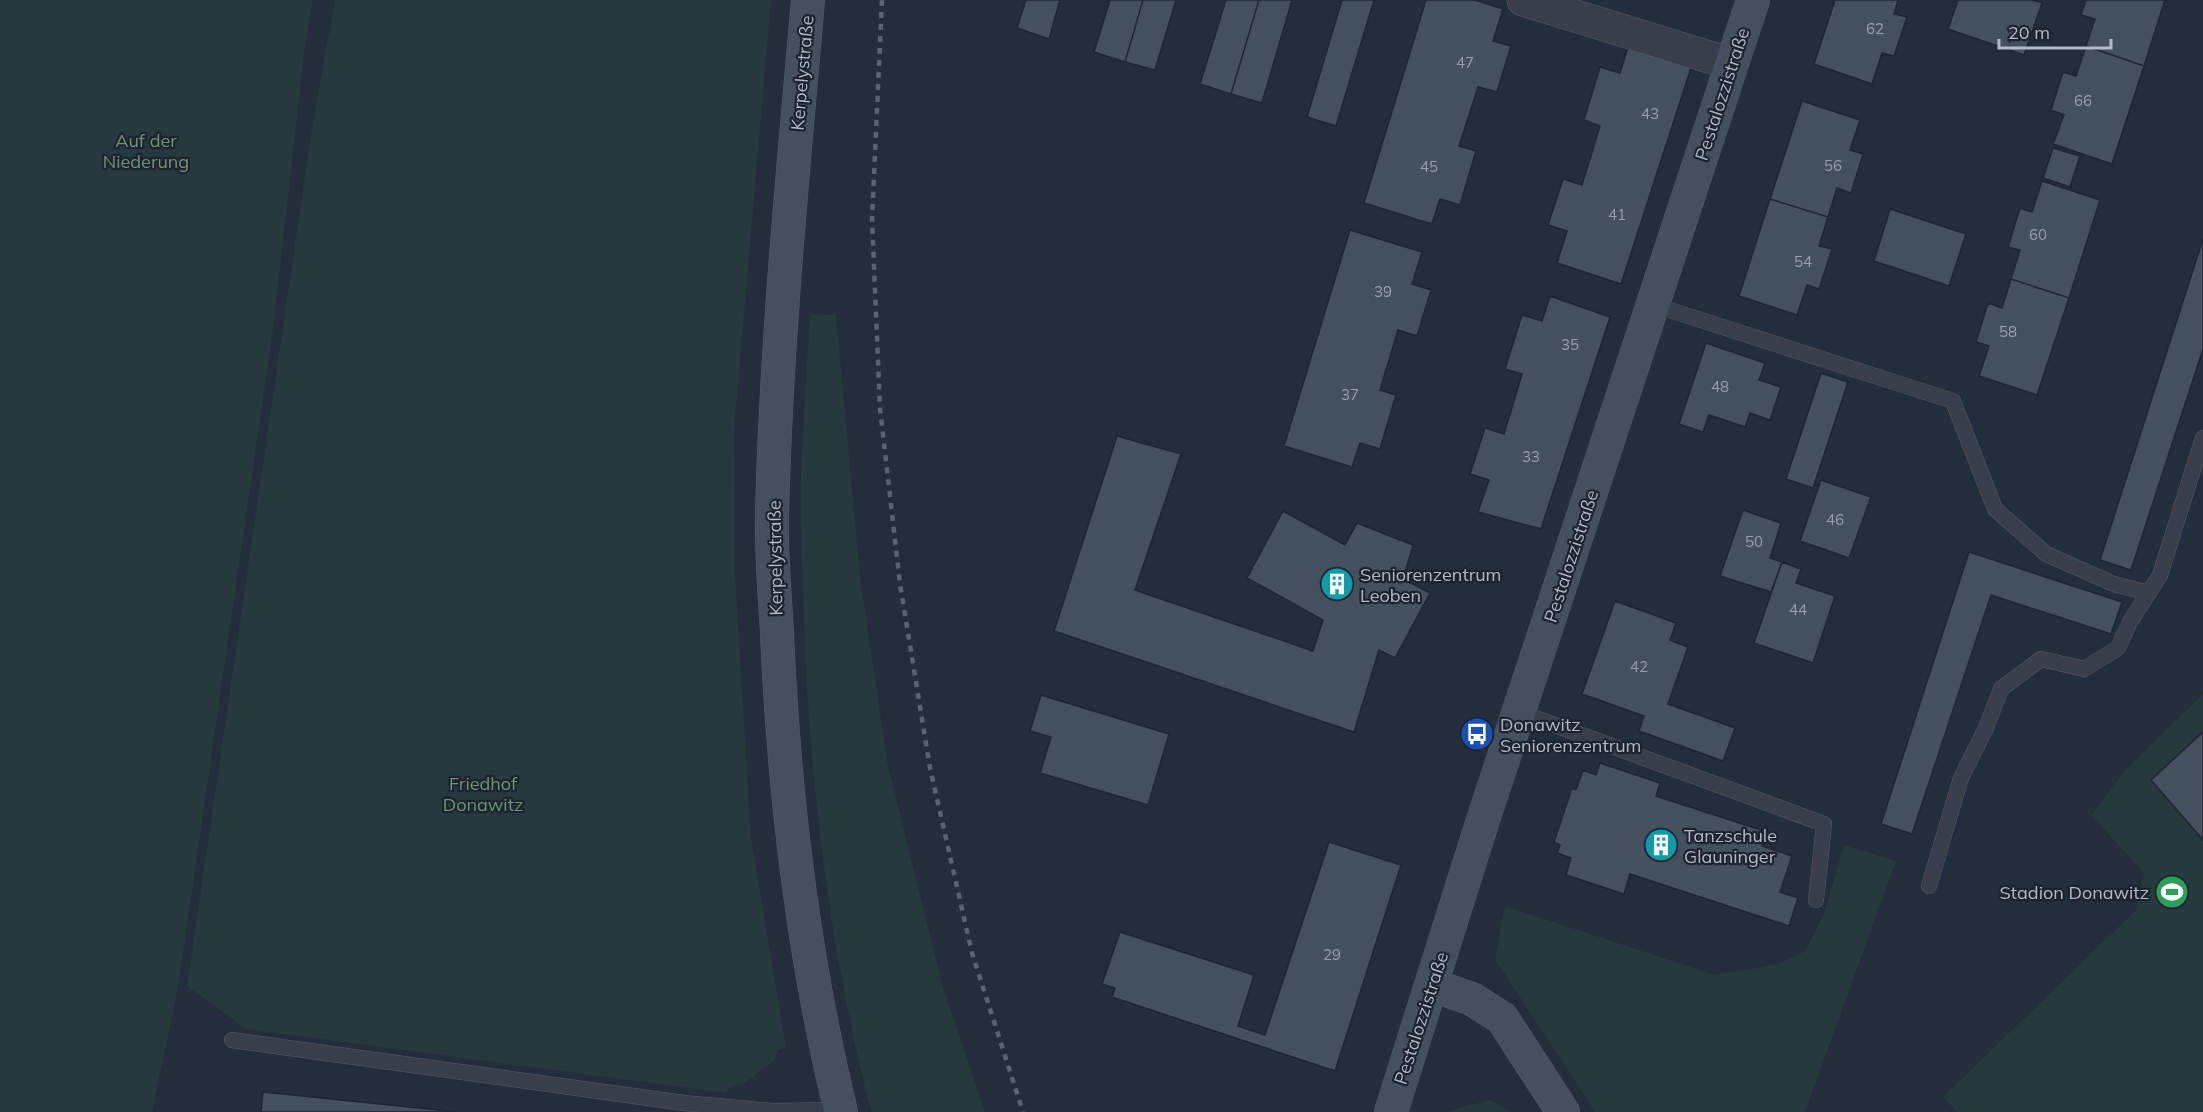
<svg xmlns="http://www.w3.org/2000/svg" width="2203" height="1112" font-family="Mulish,sans-serif">
<style>
.green{fill:#26393c}
.building{fill:#45505f;stroke:#1f2632;stroke-width:1.5}
.lines{fill:none;stroke-linecap:round;stroke-linejoin:round}
.lane-casing{stroke:#565d69;stroke-width:16}
.street-casing{stroke:#565d69;stroke-width:33}
.secondary-casing{stroke:#565d69;stroke-width:34}
.lane{stroke:#383f4b;stroke-width:15}
.street{stroke:#383f4b;stroke-width:32}
.secondary{stroke:#464f5e;stroke-width:33}
.rail{stroke:#5a6372;stroke-width:4.5;stroke-dasharray:6 6;stroke-linecap:butt}
.labels{text-anchor:middle;dominant-baseline:central;stroke-width:4.5;stroke-linejoin:round;paint-order:stroke}
.number-label{font-size:15px;fill:#98a0ad}
.street-label{font-size:18px;fill:#b3bac7;stroke:#1d2430}
.park-label{font-size:18px;fill:#6b9676;stroke:#1d2430}
.poi-label{font-size:18px;fill:#b3bac7;stroke:#1d2430;text-anchor:start}
</style>
<rect width="100%" height="100%" fill="#242d3b"/>
<path class="green" d="M 0,0 L 313,0 L 306,38 L 273,329 L 178,988 L 152,1112 L 0,1112 Z
M 335,0 L 771,0 L 734,430 L 735,574 L 751,839 L 786,1048 L 778,1050 L 774,1061 L 742,1085 L 731,1086 L 726,1093 L 246,1029 L 187,986 L 313,121 Z
M 810,314 L 836,315 L 860,576 L 887,761 L 943,988 L 985,1112 L 871,1112 C 830,951 809,784 804,618 C 802,570 800,521 801,473 C 803,420 807,367 810,314 Z
M 2203,694 L 2203,1112 L 1957,1112 L 1943,1097 L 2136,910 L 2144,873 L 2091,815 L 2125,770 Z
M 1844,845 L 1896,861 L 1805,1112 L 1595,1112 L 1495,959 L 1505,906 L 1715,975 L 1776,965 L 1805,951 L 1824,914 Z
M 1490,1100 L 1511,1112 L 1445,1112 Z"/>
<path class="building" d="M 1026,0 L 1060,0 L 1049,39 L 1017,28 Z
M 1110,0 L 1143,0 L 1125,62 L 1094,52 Z
M 1143,0 L 1176,0 L 1155,70 L 1125,62 Z
M 1226,0 L 1259,0 L 1231,94 L 1200,84 Z
M 1259,0 L 1292,0 L 1262,103 L 1231,94 Z
M 1342,0 L 1374,0 L 1336,126 L 1307,117 Z
M 1426,0 L 1475,0 L 1503,9 L 1493,41 L 1511,46 L 1497,92 L 1478,87 L 1459,146 L 1476,151 L 1460,205 L 1440,199 L 1432,224 L 1364,203 Z
M 1835,0 L 1898,0 L 1894,14 L 1907,17 L 1894,56 L 1882,53 L 1872,84 L 1814,64 Z
M 1958,0 L 2032,0 L 2042,3 L 2024,55 L 1948,29 Z
M 2086,0 L 2165,0 L 2144,66 L 2086,46 L 2095,19 L 2081,15 Z
M 2086,46 L 2144,66 L 2112,164 L 2053,144 L 2064,115 L 2051,110 L 2063,72 L 2076,76 Z
M 1628,47 L 1691,68 L 1621,284 L 1557,263 L 1567,231 L 1548,225 L 1563,179 L 1582,185 L 1600,126 L 1584,120 L 1600,67 L 1620,73 Z
M 1802,101 L 1860,120 L 1850,150 L 1863,154 L 1851,193 L 1837,188 L 1828,217 L 1770,199 Z
M 2053,148 L 2080,156 L 2070,187 L 2043,178 Z
M 2042,181 L 2100,200 L 2069,298 L 2011,279 L 2020,250 L 2008,247 L 2020,208 L 2032,212 Z
M 1770,199 L 1828,217 L 1819,246 L 1832,249 L 1819,289 L 1807,285 L 1797,315 L 1739,296 Z
M 1890,209 L 1966,234 L 1949,286 L 1874,261 Z
M 1350,230 L 1422,252 L 1412,284 L 1431,290 L 1417,336 L 1398,330 L 1380,390 L 1396,395 L 1380,449 L 1360,443 L 1352,467 L 1284,446 Z
M 2203,239 L 2203,349 L 2131,570 L 2100,560 Z
M 2011,279 L 2069,298 L 2037,395 L 1979,376 L 1989,346 L 1976,342 L 1988,303 L 2002,308 Z
M 1550,296 L 1610,317 L 1541,529 L 1478,512 L 1489,480 L 1470,474 L 1485,428 L 1504,434 L 1522,374 L 1505,369 L 1522,315 L 1542,321 Z
M 1706,343 L 1765,363 L 1759,380 L 1781,387 L 1770,420 L 1750,413 L 1745,427 L 1709,415 L 1703,432 L 1679,424 Z
M 1821,373 L 1848,382 L 1813,488 L 1786,479 Z
M 1117,436 L 1181,454 L 1135,590 L 1313,651 L 1323,620 L 1247,578 L 1283,511 L 1345,545 L 1357,523 L 1413,545 L 1403,579 L 1430,593 L 1395,658 L 1379,650 L 1354,732 L 1054,631 Z
M 1821,480 L 1871,497 L 1849,558 L 1800,541 Z
M 1743,510 L 1781,523 L 1770,558 L 1782,562 L 1771,592 L 1720,576 Z
M 1969,552 L 2122,602 L 2111,634 L 1991,595 L 1912,834 L 1881,824 Z
M 1782,562 L 1801,569 L 1796,583 L 1835,596 L 1813,663 L 1754,643 Z
M 1615,601 L 1676,623 L 1670,640 L 1688,647 L 1668,704 L 1735,728 L 1723,761 L 1639,731 L 1644,716 L 1582,694 Z
M 1041,695 L 1169,734 L 1148,805 L 1040,773 L 1051,737 L 1030,731 Z
M 2203,732 L 2203,840 L 2151,780 Z
M 1600,763 L 1660,783 L 1656,796 L 1767,832 L 1762,846 L 1792,856 L 1780,892 L 1798,898 L 1789,926 L 1630,874 L 1624,894 L 1566,875 L 1571,858 L 1557,853 L 1560,845 L 1554,842 L 1572,788 L 1576,790 L 1583,770 L 1596,775 Z
M 1329,842 L 1401,865 L 1335,1071 L 1112,997 L 1115,988 L 1102,984 L 1120,932 L 1254,975 L 1238,1026 L 1265,1035 Z
M 263,1092 L 458,1112 L 261,1112 Z"/>
<g class="lines">
<defs>
<path id="lane" d="M 1654,305 L 1953,401 L 1995,509 L 2046,554 L 2114,584 L 2149,593
M 1519,712 L 1824,824 L 1816,900
M 1929,886 L 1961,778 L 1986,728 L 2001,689 L 2041,659 L 2084,669 L 2118,648 L 2130,622 L 2160,575 L 2203,438
M 232,1040 L 684,1103 L 772,1111 L 841,1110"/>
<path id="street" d="M 1523,0 L 1732,64"/>
<path id="secondary" d="M 808,0 C 793,172 776,344 772,516 C 771,555 775,595 777,634 C 784,794 803,956 841,1112
M 1432,985 L 1472,999 L 1502,1018 L 1563,1112
M 1391,1112 L 1483,820 L 1753,0"/>
</defs>
<use href="#lane" class="lane-casing"/>
<use href="#street" class="street-casing"/>
<use href="#secondary" class="secondary-casing"/>
<use href="#lane" class="lane"/>
<use href="#street" class="street"/>
<use href="#secondary" class="secondary"/>
<path class="rail" d="M 882,0 L 872,219 L 880,408 L 900,584 L 930,768 L 972,953 L 1023,1112"/>
</g>
<defs>
<symbol id="building-disc" viewBox="-11 -11 22 22"><circle r="9.5" fill="#0f9aa8" stroke="#1d2430"/><path d="M-4-6H4V6H1V3H-1V6H-4ZM-2.5-4.3h1.7v1.8h-1.7ZM.8-4.3h1.7v1.8H.8ZM-2.5-1h1.7V.8h-1.7ZM.8-1h1.7V.8H.8Z" fill="#fff"/></symbol>
<symbol id="bus-disc" viewBox="-11 -11 22 22"><circle r="9.5" fill="#1a4fb4" stroke="#1d2430"/><path d="M-5-6H5V4H4V6H2V4H-2V6H-4V4H-5ZM-3.5-4V0h7V-4ZM-3.5 1.2v1.5H-2V1.2ZM2 1.2v1.5H3.5V1.2Z" fill="#fff"/></symbol>
<symbol id="stadium-disc" viewBox="-11 -11 22 22"><circle r="9.5" fill="#2e9e5b" stroke="#1d2430"/><path d="M0-5a6.5 5 0 1 0 0 10a6.5 5 0 1 0 0-10ZM-3.5-1.8h7v3.6h-7Z" fill="#fff"/></symbol>
</defs>
<g fill-rule="evenodd">
<use href="#building-disc" x="1318" y="565" width="38" height="38"/>
<use href="#bus-disc" x="1458" y="715" width="38" height="38"/>
<use href="#building-disc" x="1642" y="826" width="38" height="38"/>
<use href="#stadium-disc" x="2153" y="873" width="38" height="38"/>
</g>
<g class="labels">
<g class="number-label">
<text x="1875" y="28">62</text>
<text x="1465" y="62">47</text>
<text x="2083" y="100">66</text>
<text x="1650" y="113">43</text>
<text x="1833" y="165">56</text>
<text x="1429" y="166">45</text>
<text x="1617" y="214">41</text>
<text x="2038" y="234">60</text>
<text x="1803" y="261">54</text>
<text x="1383" y="291">39</text>
<text x="2008" y="331">58</text>
<text x="1570" y="344">35</text>
<text x="1720" y="386">48</text>
<text x="1350" y="394">37</text>
<text x="1531" y="456">33</text>
<text x="1835" y="519">46</text>
<text x="1754" y="541">50</text>
<text x="1798" y="609">44</text>
<text x="1639" y="666">42</text>
<text x="1332" y="954">29</text>
</g>
<g class="street-label">
<text transform="translate(802 73) rotate(-85)">Kerpelystraße</text>
<text transform="translate(1722 94) rotate(-72)">Pestalozzistraße</text>
<text transform="translate(1571 556) rotate(-72)">Pestalozzistraße</text>
<text transform="translate(775 558) rotate(-91)">Kerpelystraße</text>
<text transform="translate(1421 1018) rotate(-72)">Pestalozzistraße</text>
</g>
<g class="park-label">
<text x="146" y="140">Auf der<tspan x="146" dy="21">Niederung</tspan></text>
<text x="483" y="783">Friedhof<tspan x="483" dy="21">Donawitz</tspan></text>
</g>
<g class="poi-label">
<text x="1360" y="574">Seniorenzentrum<tspan x="1360" dy="21">Leoben</tspan></text>
<text x="1500" y="724">Donawitz<tspan x="1500" dy="21">Seniorenzentrum</tspan></text>
<text x="1684" y="835">Tanzschule<tspan x="1684" dy="21">Glauninger</tspan></text>
<text x="2149" y="892" text-anchor="end">Stadion Donawitz</text>
</g>
</g>
<path d="M1999 39v9h112v-9" fill="none" stroke="#b3bac7" stroke-width="3"/>
<text x="2008" y="39" font-size="18" fill="#b3bac7" stroke="#1d2430" stroke-width="4.5" paint-order="stroke">20 m</text>
</svg>
